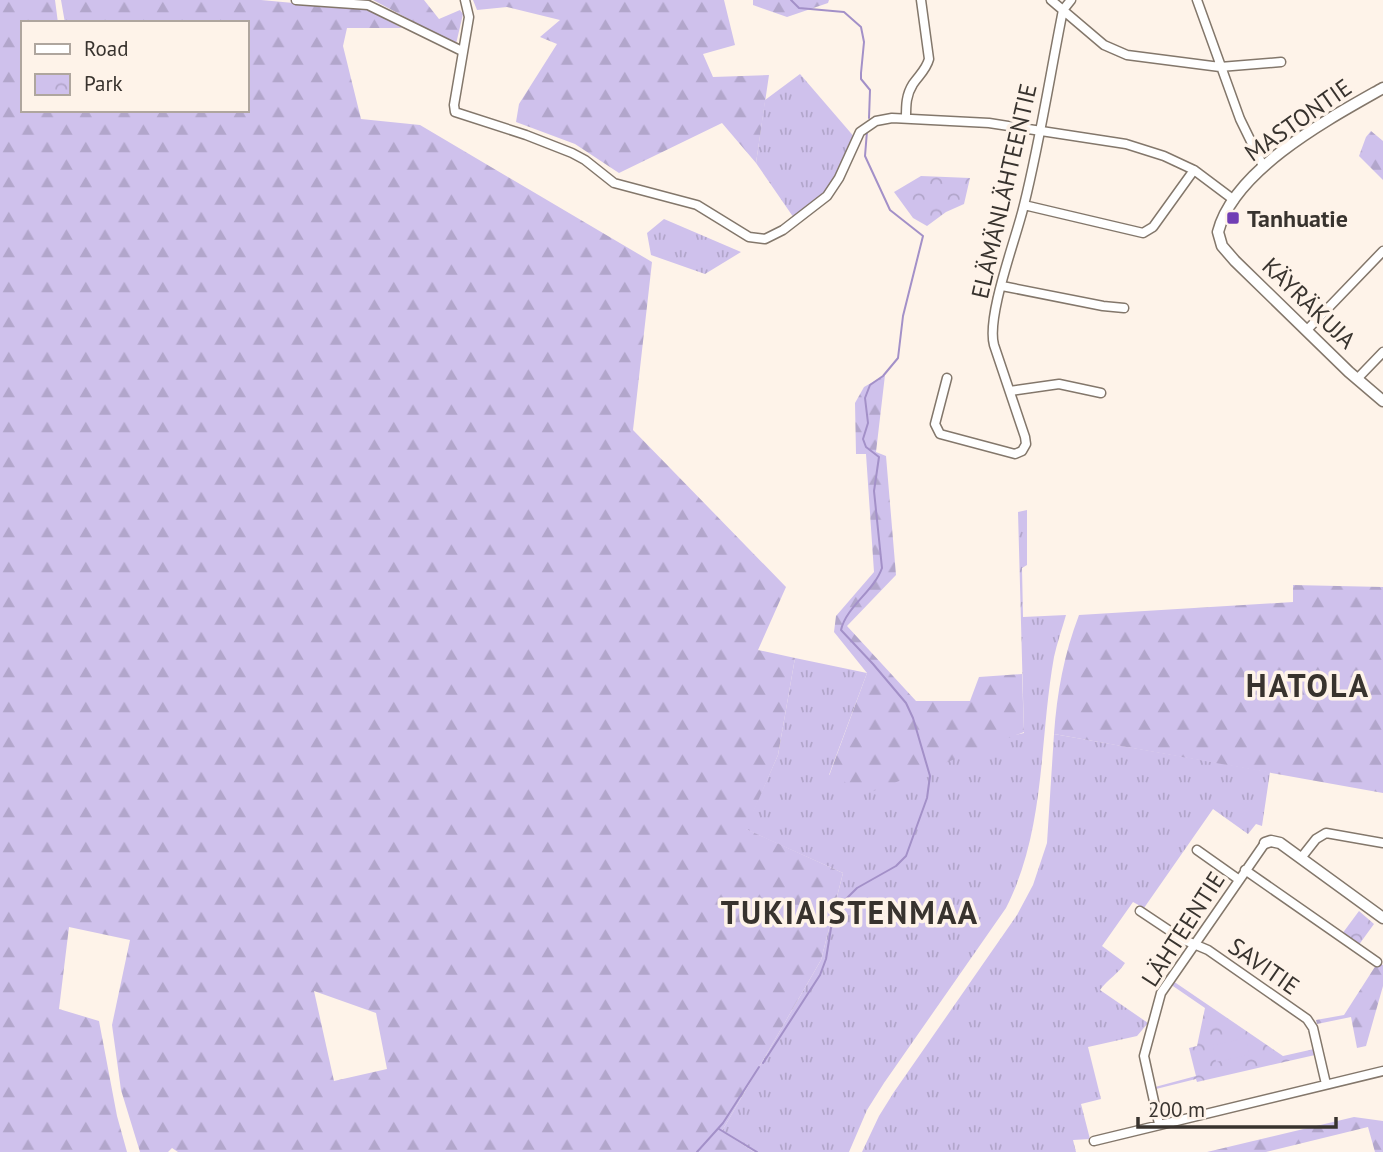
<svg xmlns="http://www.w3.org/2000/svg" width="1383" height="1152" font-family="'PT Sans',sans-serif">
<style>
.grass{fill:url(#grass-tufts)}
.forest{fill:url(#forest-firs);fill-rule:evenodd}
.park{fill:url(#park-crowns)}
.pitch{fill:#cfc1ec}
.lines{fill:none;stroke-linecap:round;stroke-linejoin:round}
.stream{stroke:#a390c8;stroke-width:2}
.minor-casing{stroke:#83776b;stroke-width:11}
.tertiary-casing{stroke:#83776b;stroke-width:13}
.minor{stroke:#fff;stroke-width:8}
.tertiary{stroke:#fff;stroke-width:10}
.poi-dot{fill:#713eb5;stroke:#fef3e9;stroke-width:2.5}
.labels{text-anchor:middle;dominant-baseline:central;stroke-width:7;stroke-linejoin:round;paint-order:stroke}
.street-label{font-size:24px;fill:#38332e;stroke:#fef3e9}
.poi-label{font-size:24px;font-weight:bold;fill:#38332e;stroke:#fef3e9;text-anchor:start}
.district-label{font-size:32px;font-weight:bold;letter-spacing:2px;fill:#38332e;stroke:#fef3e9}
</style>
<defs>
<pattern id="grass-tufts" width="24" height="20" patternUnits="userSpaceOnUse" patternTransform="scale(1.75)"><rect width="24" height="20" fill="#cfc1ec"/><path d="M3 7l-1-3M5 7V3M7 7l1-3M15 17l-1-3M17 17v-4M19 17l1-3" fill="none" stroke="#b2a6cb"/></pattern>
<pattern id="forest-firs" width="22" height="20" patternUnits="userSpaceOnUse" patternTransform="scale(1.75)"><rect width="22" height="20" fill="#cfc1ec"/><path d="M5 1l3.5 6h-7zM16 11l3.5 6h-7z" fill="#b2a6cb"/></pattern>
<pattern id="park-crowns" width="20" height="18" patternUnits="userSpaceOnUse" patternTransform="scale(1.75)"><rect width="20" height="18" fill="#cfc1ec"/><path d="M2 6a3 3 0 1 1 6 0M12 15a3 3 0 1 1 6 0" fill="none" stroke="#b2a6cb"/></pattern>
</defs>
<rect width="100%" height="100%" fill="#fef3e9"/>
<path class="grass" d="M 800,74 L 856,139 L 827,196 L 796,221 L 756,163 L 765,100 Z
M 664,219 L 741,252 L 705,274 L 651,255 L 647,233 Z
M 1027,510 L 1027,565 L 1022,568 L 1023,617 L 1066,615 C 1062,629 1057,643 1054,657 C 1039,741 1046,829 1006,908 L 884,1083 L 867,1110 L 849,1152 L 754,1152 L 722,1131 L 821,960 L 843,873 L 745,829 L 778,755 L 795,658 L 867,673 L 829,775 L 1024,733 L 1018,512 Z
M 1054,734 L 1270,772 L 1262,826 L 1256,824 L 1248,834 L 1213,809 L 1144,908 L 1133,902 L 1102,946 L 1125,963 C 1119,973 1108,979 1100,990 L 1148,1023 L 1137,1036 L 1088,1047 L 1101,1099 L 1081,1104 L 1090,1139 L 1073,1140 L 1076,1152 L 862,1152 L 879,1116 L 894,1092 L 1017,915 L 1033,885 L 1047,843 Z"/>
<path class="forest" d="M 0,0 L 55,0 L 58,23 L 23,23 L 23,110 L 247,110 L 247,23 L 65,23 L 61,0 L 261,0 L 369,10 L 402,28 L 347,28 L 343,46 L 361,119 L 420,125 L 652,262 L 633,430 L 786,587 L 758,650 L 795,658 L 778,755 L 746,829 L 843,873 L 821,960 L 722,1131 L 754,1152 L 178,1152 L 172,1148 L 168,1152 L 140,1152 L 121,1090 L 112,1025 L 130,940 L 69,927 L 59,1009 L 99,1021 L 117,1116 L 127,1152 L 0,1152 ZM 314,991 L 376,1013 L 387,1069 L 334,1081 Z
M 373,0 L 424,0 L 439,19 L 460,10 L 463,14 L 456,44 Z
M 473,0 L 724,0 L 735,45 L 703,54 L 713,77 L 769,75 L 756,163 L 722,123 L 619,173 L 575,144 L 516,122 L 519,104 L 557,44 L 540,37 L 560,20 L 507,7 L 477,10 Z
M 753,0 L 829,0 L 828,3 L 787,17 L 753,5 Z
M 1371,131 L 1383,141 L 1383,180 L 1359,156 L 1366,137 Z
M 885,375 L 876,452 L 886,456 L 896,575 L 847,626 L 916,701 L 970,701 L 979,677 L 1022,674 L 1024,732 L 871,792 L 829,776 L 867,673 L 834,632 L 836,616 L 874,572 L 866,454 L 856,454 L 855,403 L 864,387 Z
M 1293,585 L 1383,587 L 1383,793 L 1054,734 C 1057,693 1064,654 1079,615 L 1293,602 Z
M 1378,962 L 1383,965 L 1383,986 L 1366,1046 L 1357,1048 L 1351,1017 L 1317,1024 L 1316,1020 L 1344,1015 Z
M 1354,1117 L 1383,1121 L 1383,1152 L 1375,1152 L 1368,1127 L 1266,1152 L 1207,1152 Z"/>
<path class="park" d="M 921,176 L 970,178 L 964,204 L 946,212 L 927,226 L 913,218 L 894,192 Z
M 1359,911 L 1374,924 L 1358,946 L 1342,934 Z
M 1173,981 L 1283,1056 L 1314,1049 L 1315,1055 L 1197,1082 L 1196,1079 L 1156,1089 L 1155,1087 L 1196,1076 L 1189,1048 L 1197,1046 L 1205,1008 L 1170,984 Z"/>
<path class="pitch" d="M 1246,1038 L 1249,1055 L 1216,1062 L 1213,1045 Z"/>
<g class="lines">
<path class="stream" d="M 791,0 L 799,8 L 844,12 L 861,27 L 864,42 L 861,73 L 861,79 L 870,90 L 869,118
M 763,1063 L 820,975 L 826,959 L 831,928 L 841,904 L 857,888 L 896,866 L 906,856 L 927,798 L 930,776 L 913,718 L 906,703 L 873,664 L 841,630 C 846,607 874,591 882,568 L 874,491 L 879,457 L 866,447 L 863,439 L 868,423 L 865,398 L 870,385 L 883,376 L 898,358 L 903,316 L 923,236 L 890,210 L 865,156 L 867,131
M 719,1129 L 757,1152
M 697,1152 L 723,1123 L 759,1067"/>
<defs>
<path id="minor" d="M 296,0 L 368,5 L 462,51
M 465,0 L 469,17 L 454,105 L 455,112 L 526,135 L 572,153 L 585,160 L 614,183 L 697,205 L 749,237 L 765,239 L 783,230 L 827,196 L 839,178 L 860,132 L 876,121 L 892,118 L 989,123 L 1126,144 L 1164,156 L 1194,170 L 1234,200
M 1051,0 L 1104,45 L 1127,55 L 1220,67 L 1281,62
M 1197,0 L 1240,119 L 1263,166
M 906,118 C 906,105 906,95 913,84 C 919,75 926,70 929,59 L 921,0
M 1024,205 L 1143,233 L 1153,227 L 1194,170
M 1002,286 L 1103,306 L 1124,308
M 1307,330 L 1383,251
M 947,378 L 935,424 L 940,434 L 1015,454 L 1022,451 L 1026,444 L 1025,437 L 994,345 C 986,316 1017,236 1024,205 C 1040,141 1050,75 1063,10 L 1071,0
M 1357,379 L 1383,352
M 1010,391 L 1059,384 L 1101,393
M 1197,850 L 1238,879
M 1301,858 L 1316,839 L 1326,833 L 1383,843
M 1245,870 L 1377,962
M 1140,911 L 1182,939 L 1208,950 L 1307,1019 L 1313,1028 L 1326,1084
M 1159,1124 L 1144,1056 L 1161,993 L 1265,843
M 1094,1141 L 1383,1071"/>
<path id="tertiary" d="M 1383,88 C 1330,118 1234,169 1218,232 L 1222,246 L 1235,261 L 1349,372 L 1383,401
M 1265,843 L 1271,841 L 1280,843 L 1383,918"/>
</defs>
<use href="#minor" class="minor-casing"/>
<use href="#tertiary" class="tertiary-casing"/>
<use href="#minor" class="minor"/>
<use href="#tertiary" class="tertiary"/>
</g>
<rect class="poi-dot" x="1226" y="211" width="14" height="14" rx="3.5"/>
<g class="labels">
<g class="street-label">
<text transform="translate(1298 120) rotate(-35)">MASTONTIE</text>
<text transform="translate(1004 191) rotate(-77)">ELÄMÄNLÄHTEENTIE</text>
<text transform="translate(1309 303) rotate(44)">KÄYRÄKUJA</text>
<text transform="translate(1183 929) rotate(-57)">LÄHTEENTIE</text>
<text transform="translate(1264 966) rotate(35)">SAVITIE</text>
</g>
<g class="poi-label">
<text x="1247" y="218">Tanhuatie</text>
</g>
<g class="district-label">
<text x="1308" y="685">HATOLA</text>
<text x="850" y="912">TUKIAISTENMAA</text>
</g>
</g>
<rect x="21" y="21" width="228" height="91" fill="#fef3e9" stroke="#afa69e" stroke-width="2"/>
<rect x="35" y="44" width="35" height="10" fill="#ffffff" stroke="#afa69e" stroke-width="2"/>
<text x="84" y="56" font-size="21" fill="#38332e">Road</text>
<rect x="35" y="74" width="35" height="21" fill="url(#park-crowns)" stroke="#afa69e" stroke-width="2"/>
<text x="84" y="91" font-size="21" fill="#38332e">Park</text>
<path d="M1138 1117v10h198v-10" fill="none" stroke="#38332e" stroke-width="3.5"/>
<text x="1148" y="1117" font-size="21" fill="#38332e" stroke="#fef3e9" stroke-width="5" paint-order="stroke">200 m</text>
</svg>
